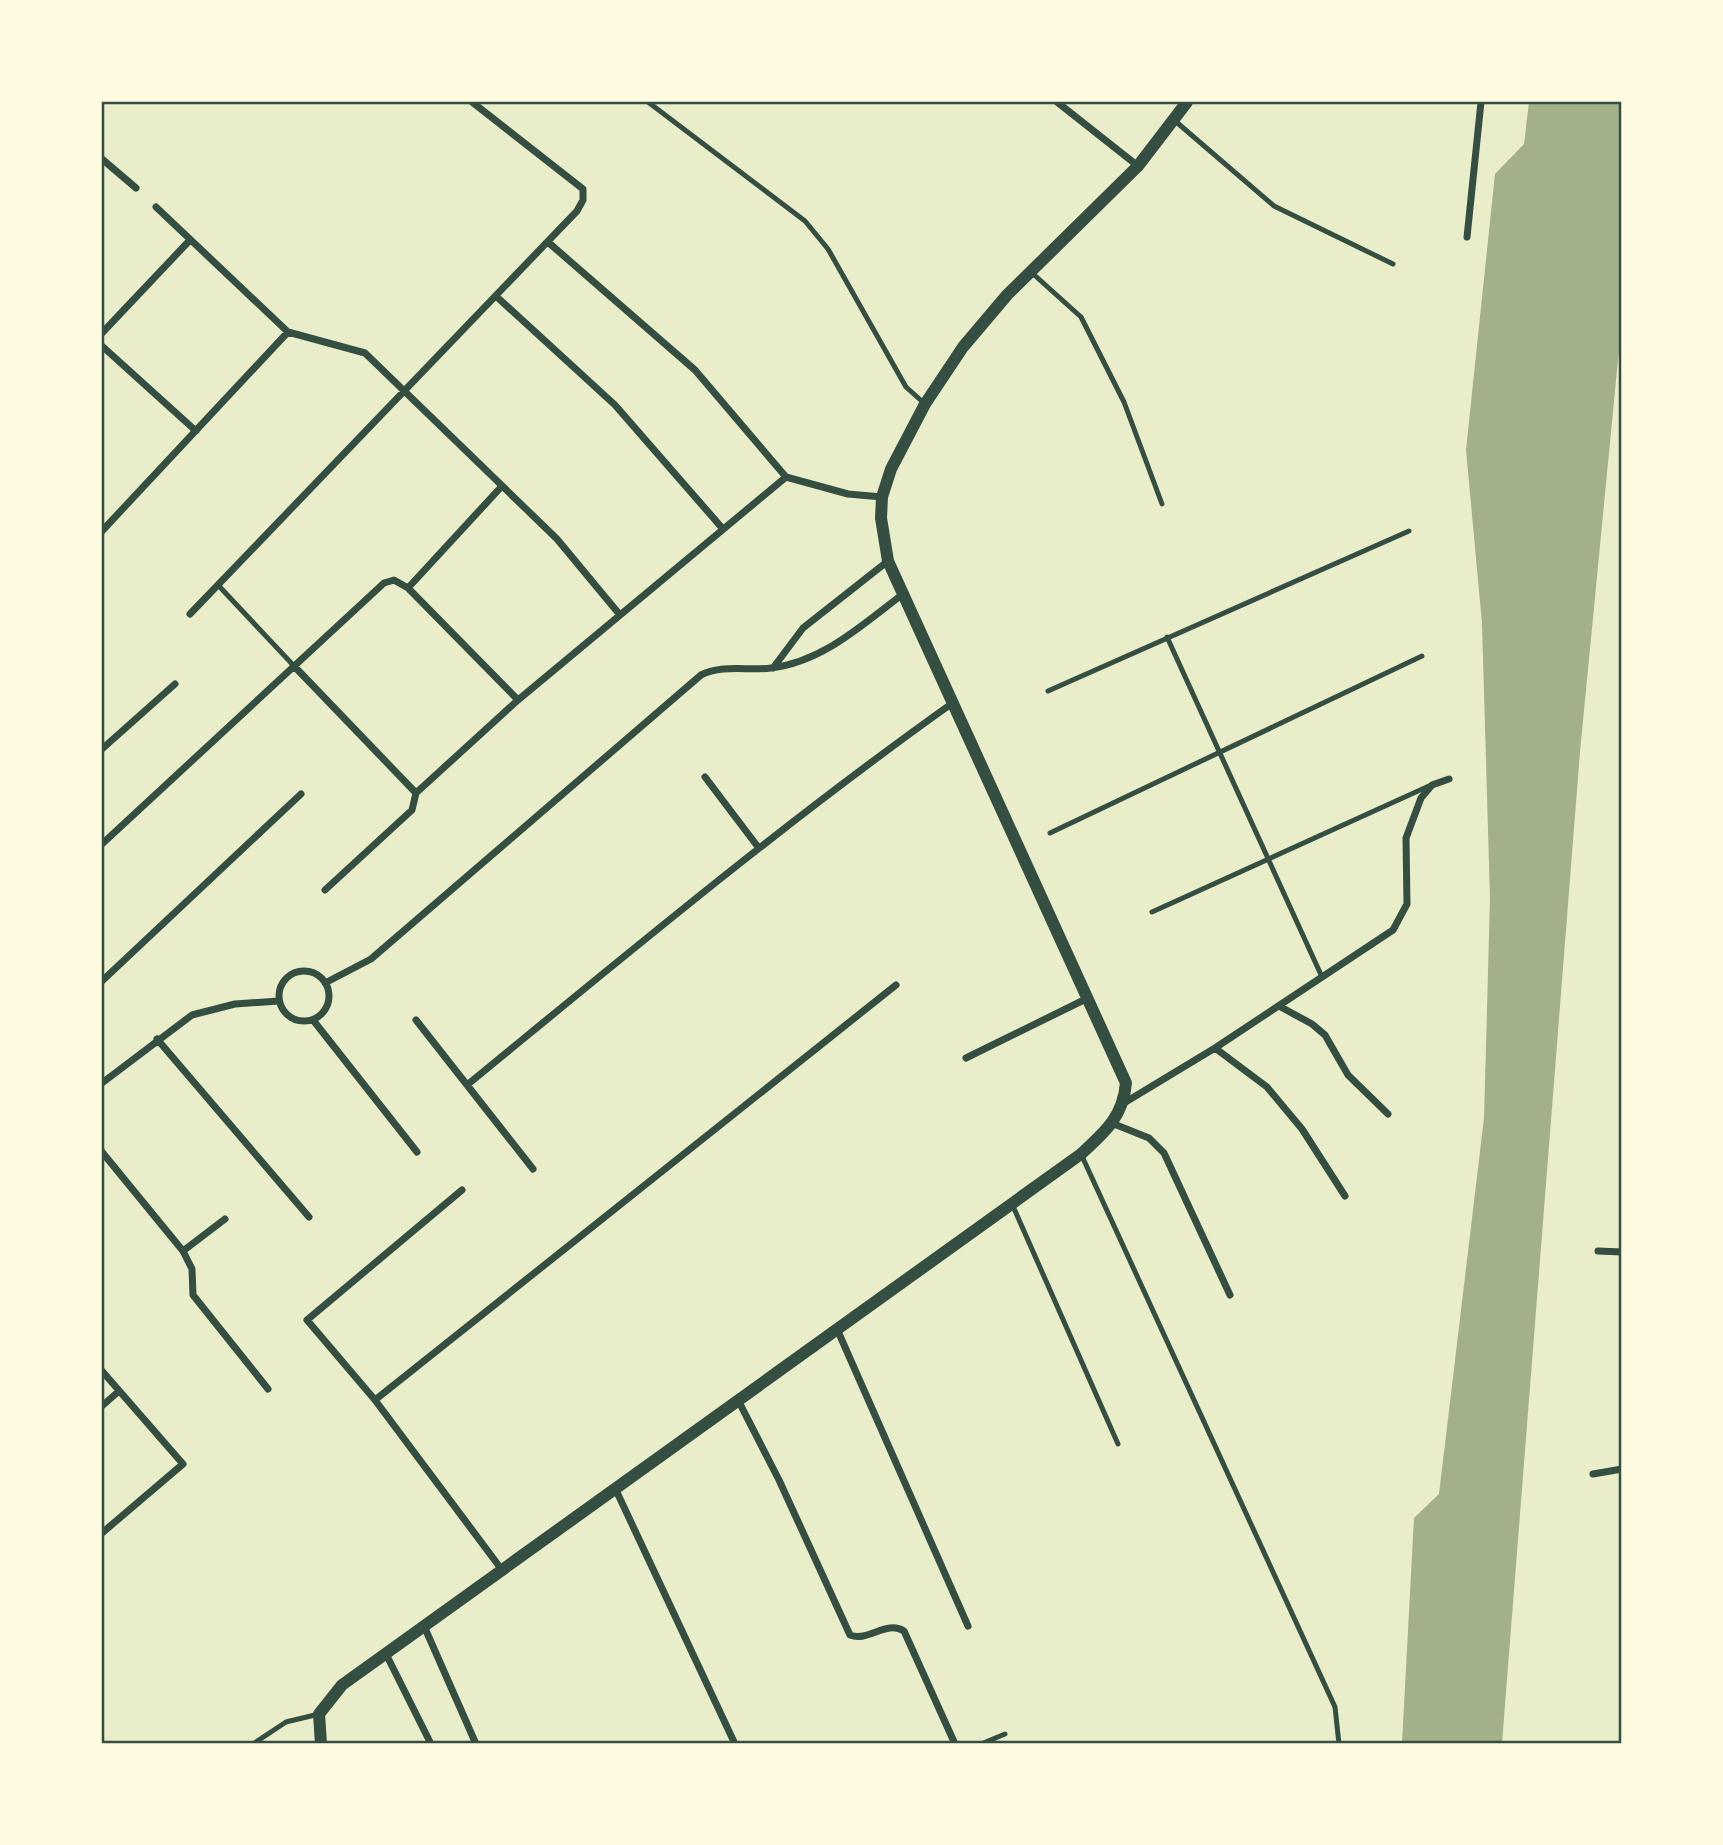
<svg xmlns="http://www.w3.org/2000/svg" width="1723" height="1845" font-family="Overpass,sans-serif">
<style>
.water{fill:#a3b18a}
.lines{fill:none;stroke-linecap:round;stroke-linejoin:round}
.service{stroke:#344e41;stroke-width:5}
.minor{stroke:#344e41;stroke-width:7}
.tertiary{stroke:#344e41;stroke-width:12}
.neatline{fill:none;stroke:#344e41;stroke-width:2.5}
</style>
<rect width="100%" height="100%" fill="#e9edc9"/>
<path class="water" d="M 1529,102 L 1621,102 L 1621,329 L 1580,752 L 1502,1743 L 1402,1743 L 1414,1518 L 1439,1494 L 1484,1118 L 1490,899 L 1482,623 L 1466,450 L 1495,174 L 1524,144 Z"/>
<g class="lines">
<path class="service" d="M 648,102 L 805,221 L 828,249 L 906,387 L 925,404
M 1174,120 L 1274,206 L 1393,264
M 1031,272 L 1081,317 L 1124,402 L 1162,504
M 218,585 L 294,666
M 1167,637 L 1322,977
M 1048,691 L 1409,531
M 1050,833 L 1422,656
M 1152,912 L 1429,786
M 1081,1154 L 1335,1707 L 1339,1744
M 1012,1204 L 1118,1444
M 253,1744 L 286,1722 L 319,1714
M 981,1744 L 1005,1734"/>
<path class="minor" d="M 1057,102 L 1138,166
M 102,159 L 136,188
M 156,207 L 288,332 L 365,353 L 557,539 L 620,615
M 1467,237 L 1481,102
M 549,243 L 695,370 L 786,477
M 497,297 L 615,405 L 723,529
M 102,333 L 190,240
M 102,346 L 196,431
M 786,477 L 848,494 L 882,497
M 102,531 L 288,332
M 408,588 L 502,486
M 190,614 L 577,211 L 583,200 L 583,189 L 472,102
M 294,666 L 416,793
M 773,668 L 803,628 L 888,561
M 102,749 L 175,684
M 705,777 L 758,847
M 102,844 L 384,583 L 394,580 L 408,588 L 518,700
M 325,890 L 412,810 L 416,793 L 518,700 L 786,477
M279 996a25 25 0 1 1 50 0a25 25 0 1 1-50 0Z
M 102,981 L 301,794
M 325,983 L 371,959 L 701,675 C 723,664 748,671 771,668 C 823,662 863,624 903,594
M 1279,1006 L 1312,1024 L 1325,1035 L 1348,1075 L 1388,1114
M 313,1020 L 417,1152
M 416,1020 L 533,1169
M 157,1039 L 309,1217
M 1215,1048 L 1267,1087 L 1302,1129 L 1345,1196
M 966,1058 L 1088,998
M 102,1083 L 192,1015 L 235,1004 L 279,1001
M 467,1085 C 627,954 785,822 954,702
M 1124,1103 L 1215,1048 L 1393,930 L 1407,904 L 1406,838 L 1421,798 L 1432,785 L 1449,779
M 1114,1124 L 1149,1138 L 1164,1153 L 1230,1295
M 102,1152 L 183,1251 L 192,1269 L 193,1295 L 268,1389
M 462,1190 L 307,1320 L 375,1400 L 502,1570
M 183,1251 L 225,1219
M 1598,1251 L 1622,1252
M 837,1329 L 968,1626
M 102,1371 L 183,1464 L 102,1533
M 375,1400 L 896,985
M 738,1400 L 779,1480 L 850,1635 C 869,1642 886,1620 904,1631 L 955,1744
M 102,1406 L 119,1391
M 1593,1474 L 1622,1469
M 615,1488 L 735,1744
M 424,1626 L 476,1744
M 386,1654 L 431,1744"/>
<path class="tertiary" d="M 321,1744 L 319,1714 L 342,1685 L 1081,1154 C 1105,1132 1123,1117 1126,1083 L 888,561 L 881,518 L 882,497 L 891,469 L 925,404 L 963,347 L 1007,295 L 1138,166 L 1187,102"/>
</g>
<rect width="1723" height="1845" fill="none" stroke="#fefae0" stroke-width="206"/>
<rect x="103" y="103" width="1517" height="1639" class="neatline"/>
</svg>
